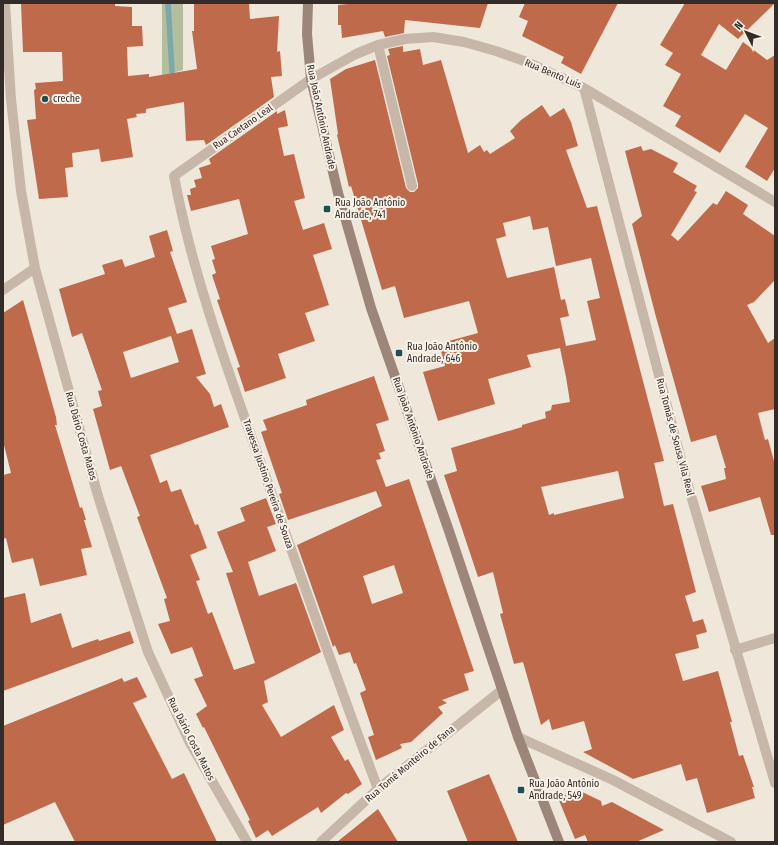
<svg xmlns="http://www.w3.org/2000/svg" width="778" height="845" font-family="'Fira Sans Condensed',sans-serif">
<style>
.green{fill:#b2be9c}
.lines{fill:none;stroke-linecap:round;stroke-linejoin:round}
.stream{stroke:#7ca8ab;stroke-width:5.5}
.building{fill:#be6a4b;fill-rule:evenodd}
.lane{stroke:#c7b7a8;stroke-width:10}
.street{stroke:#c7b7a8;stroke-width:10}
.secondary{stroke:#9b8679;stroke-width:10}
.poi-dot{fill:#204f53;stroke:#f8f1e7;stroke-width:1.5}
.labels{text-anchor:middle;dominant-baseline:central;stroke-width:4;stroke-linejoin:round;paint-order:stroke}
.street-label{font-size:10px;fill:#342c28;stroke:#f8f1e7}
.poi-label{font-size:10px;fill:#342c28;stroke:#f8f1e7;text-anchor:start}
</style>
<rect width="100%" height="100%" fill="#f0e7db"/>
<path class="green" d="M 162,3 L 183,3 L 183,70 L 162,76 Z"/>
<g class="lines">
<path class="stream" d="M 168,3 L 172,71"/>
</g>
<path class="building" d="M 21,3 L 115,3 L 115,6 L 132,7 L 132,26 L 142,26 L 143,46 L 127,47 L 128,76 L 149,74 L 149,77 L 197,69 L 192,31 L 194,31 L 194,3 L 249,3 L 250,19 L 279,16 L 277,52 L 280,51 L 282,76 L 271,77 L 274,97 L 206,145 L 204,140 L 186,141 L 184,102 L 146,109 L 146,113 L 136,114 L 137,117 L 127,119 L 133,157 L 101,162 L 99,149 L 72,153 L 73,167 L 65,168 L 68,197 L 39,199 L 27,120 L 36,119 L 34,90 L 36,89 L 35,83 L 63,81 L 62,52 L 23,52 Z
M 358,3 L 488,3 L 480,28 L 405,20 L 404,33 L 385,37 L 383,31 L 342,38 L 341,25 L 338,25 L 338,5 Z
M 525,3 L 618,3 L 581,74 L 561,63 L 564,57 L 522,36 L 528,21 L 519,17 Z
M 685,3 L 775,3 L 738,39 L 719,24 L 701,55 L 726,70 L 743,42 L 767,60 L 775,55 L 775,168 L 767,181 L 745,167 L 768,128 L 745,114 L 720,153 L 675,126 L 681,116 L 663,106 L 681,74 L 665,65 L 673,53 L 660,45 Z
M 403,46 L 403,52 L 420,49 L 423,65 L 441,60 L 468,153 L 480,145 L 484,152 L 487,150 L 490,154 L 515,138 L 510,131 L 521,120 L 542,105 L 550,117 L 564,108 L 571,122 L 578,146 L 566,150 L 587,208 L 597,206 L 664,461 L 654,463 L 664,506 L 673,504 L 696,592 L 685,596 L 693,622 L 703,619 L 707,632 L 696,635 L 699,648 L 675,654 L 683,681 L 718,671 L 732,722 L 730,722 L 739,756 L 743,755 L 754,787 L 752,787 L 755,798 L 707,813 L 697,778 L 686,781 L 681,764 L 633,779 L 583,752 L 592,749 L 584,721 L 552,730 L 549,719 L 541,725 L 523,662 L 514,664 L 500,614 L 503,613 L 493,572 L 478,577 L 444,475 L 457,471 L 451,448 L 522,427 L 522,425 L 546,418 L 545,412 L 551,410 L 552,405 L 570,402 L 566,377 L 560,348 L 527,355 L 531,367 L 488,379 L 495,404 L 438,421 L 423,372 L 445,366 L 441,351 L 451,348 L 449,341 L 478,333 L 469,301 L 404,318 L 395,286 L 382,290 L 351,186 L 349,187 L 337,135 L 338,134 L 330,79 L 346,69 L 375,60 L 406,188 L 410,192 L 414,192 L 418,188 L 418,184 L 387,56 L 390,55 L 388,49 ZM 530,216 L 533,230 L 548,227 L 556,266 L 591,258 L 600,298 L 587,301 L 596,340 L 566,346 L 560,318 L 569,316 L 565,299 L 561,300 L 554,267 L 507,278 L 496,239 L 506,236 L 503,223 ZM 618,471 L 624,498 L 554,515 L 554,513 L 549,515 L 541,487 Z
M 285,110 L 288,126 L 278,128 L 284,156 L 294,154 L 305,198 L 294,201 L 303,230 L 324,223 L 332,249 L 313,255 L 329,305 L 305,313 L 315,341 L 278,354 L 286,378 L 245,392 L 237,368 L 240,367 L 217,300 L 220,299 L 212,275 L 216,273 L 212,260 L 215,259 L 211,246 L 248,234 L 239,199 L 191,211 L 187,195 L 191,195 L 190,189 L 196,187 L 194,180 L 202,178 L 199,168 L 211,164 L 209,159 L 277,111 L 277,114 Z
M 641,146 L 643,151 L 651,149 L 678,163 L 673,172 L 697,186 L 694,191 L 697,192 L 671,235 L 678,241 L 713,203 L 717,205 L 726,191 L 748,205 L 743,214 L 775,236 L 775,280 L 754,302 L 747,305 L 768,343 L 775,338 L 775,409 L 758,413 L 765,440 L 768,439 L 775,465 L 775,535 L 771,535 L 760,497 L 709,512 L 701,486 L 726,479 L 724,468 L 726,468 L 716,435 L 691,442 L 656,317 L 632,224 L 642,216 L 625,151 Z
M 167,230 L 173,251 L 170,252 L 187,302 L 168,308 L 177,334 L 192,329 L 206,374 L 196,377 L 210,394 L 214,407 L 221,404 L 229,427 L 150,455 L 160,483 L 167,480 L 171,492 L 181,489 L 195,525 L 198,524 L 207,548 L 190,555 L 200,580 L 196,581 L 208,614 L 212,612 L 234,670 L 255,663 L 226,573 L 233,572 L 217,532 L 245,521 L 240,508 L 266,498 L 276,524 L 267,527 L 276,551 L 248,562 L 259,596 L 296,583 L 321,652 L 264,681 L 268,702 L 262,705 L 281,737 L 334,705 L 344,730 L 331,737 L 345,761 L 348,759 L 362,784 L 348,794 L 346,793 L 321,813 L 318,807 L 272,836 L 268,830 L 256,838 L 248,821 L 250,820 L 204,727 L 203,728 L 196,714 L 207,706 L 194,679 L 203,676 L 192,647 L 171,654 L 158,624 L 170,621 L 164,599 L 167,598 L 137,517 L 140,516 L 121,466 L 110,470 L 93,409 L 102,406 L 98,391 L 102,390 L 82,333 L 72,337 L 59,289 L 105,274 L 102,265 L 122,259 L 125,267 L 155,257 L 149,236 ZM 171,336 L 179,362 L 131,378 L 123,352 Z
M 23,300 L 56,417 L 57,425 L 55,425 L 80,508 L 82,507 L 86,520 L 84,520 L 92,547 L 81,549 L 87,575 L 40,586 L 33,558 L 12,563 L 6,538 L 3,539 L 3,475 L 11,473 L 3,441 L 3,313 Z
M 374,376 L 389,420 L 376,424 L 385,451 L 379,453 L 381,459 L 376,460 L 386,487 L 409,479 L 474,671 L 464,674 L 469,690 L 442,700 L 447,703 L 438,707 L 443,713 L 411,742 L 400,744 L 402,748 L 376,760 L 368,737 L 374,735 L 360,693 L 366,690 L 356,663 L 354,664 L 350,652 L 339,655 L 335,645 L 333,647 L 297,545 L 382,506 L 376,491 L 288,520 L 279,494 L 282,493 L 261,432 L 267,430 L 263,420 L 307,405 L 306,400 ZM 394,565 L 403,593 L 372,604 L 363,576 Z
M 25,593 L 31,623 L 61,613 L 72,648 L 98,639 L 99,641 L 130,631 L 134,643 L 3,691 L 3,598 Z
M 137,677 L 147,697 L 133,703 L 172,779 L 184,773 L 217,842 L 75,842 L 55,802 L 3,825 L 3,726 L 122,678 L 124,682 Z
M 489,774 L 518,842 L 468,842 L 447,791 Z
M 578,790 L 601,801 L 602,806 L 612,802 L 664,830 L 636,842 L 588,842 L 585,835 L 575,839 L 558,798 Z
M 378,809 L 398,842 L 337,842 Z"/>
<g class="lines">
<path class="lane" d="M 735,650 L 775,638"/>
<path class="street" d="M 5,3 L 11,99 L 21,191 L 35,268 L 98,496 L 148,652 L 189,741 L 247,842
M 378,45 L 412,186
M 584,88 L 685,475 L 775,783
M 3,290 L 35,268
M 518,737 L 613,780 L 731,842
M 378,789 C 337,680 299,571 260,461 C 227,368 192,273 174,176 L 311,79 L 356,54 L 378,45 L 405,39 L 433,37 L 464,42 L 496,51 L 527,62 L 584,88 L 775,202
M 321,842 L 378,789 L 502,690"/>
<path class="secondary" d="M 308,3 L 307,34 L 311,79 L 338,193 L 371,308 L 449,531 L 518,737 L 559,842"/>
</g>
<g class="poi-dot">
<circle cx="45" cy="99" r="4"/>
<rect x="323" y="205" width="8" height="8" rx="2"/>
<rect x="395" y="349" width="8" height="8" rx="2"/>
<rect x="517" y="786" width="8" height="8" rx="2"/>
</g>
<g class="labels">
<g class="street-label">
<text transform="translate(553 74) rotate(23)">Rua Bento Luís</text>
<text transform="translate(321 117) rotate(78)">Rua João Antônio Andrade</text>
<text transform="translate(243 127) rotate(-35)">Rua Caetano Leal</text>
<text transform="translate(413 428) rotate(71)">Rua João Antônio Andrade</text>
<text transform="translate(81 436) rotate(74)">Rua Dário Costa Matos</text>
<text transform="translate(675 437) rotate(75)">Rua Tomás de Sousa Vila Real</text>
<text transform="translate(268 484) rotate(71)">Travessa Justino Pereira de Souza</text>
<text transform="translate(191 739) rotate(63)">Rua Dário Costa Matos</text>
<text transform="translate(410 764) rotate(-40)">Rua Tomé Monteiro de Fana</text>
</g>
<g class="poi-label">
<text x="53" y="99">creche</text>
<text x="335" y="203">Rua João Antônio<tspan x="335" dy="12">Andrade, 741</tspan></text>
<text x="407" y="347">Rua João Antônio<tspan x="407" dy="12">Andrade, 646</tspan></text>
<text x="529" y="784">Rua João Antônio<tspan x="529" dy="12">Andrade, 549</tspan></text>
</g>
</g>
<rect width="778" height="845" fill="none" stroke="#342c28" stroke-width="8"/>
<g transform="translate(746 32) rotate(312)" stroke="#f8f1e7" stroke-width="3" paint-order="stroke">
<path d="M0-3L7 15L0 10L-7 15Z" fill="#342c28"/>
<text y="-6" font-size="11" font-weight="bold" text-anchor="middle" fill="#342c28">N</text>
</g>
</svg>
